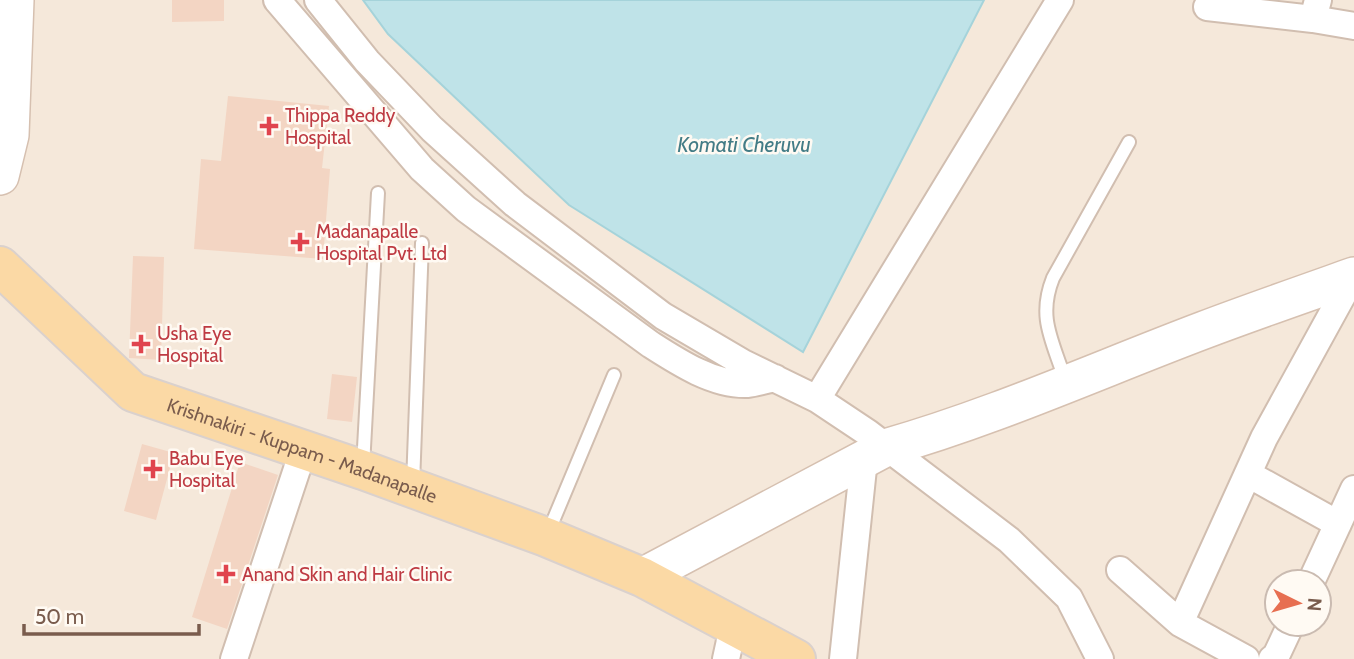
<svg xmlns="http://www.w3.org/2000/svg" width="1354" height="659" font-family="Cabin,sans-serif">
<style>
.residential{fill:#f5e8da;fill-rule:evenodd}
.water{fill:#bfe3e8;stroke:#a5d3da;stroke-width:2}
.building{fill:#f3d5c3}
.lines{fill:none;stroke-linecap:round;stroke-linejoin:round}
.lane-casing{stroke:#d1beb0;stroke-width:16}
.street-casing{stroke:#d1beb0;stroke-width:30}
.secondary-casing{stroke:#d6c0b0;stroke-width:40}
.primary-casing{stroke:#dad1cd;stroke-width:42}
.lane{stroke:#fff;stroke-width:12}
.street{stroke:#fff;stroke-width:26}
.secondary{stroke:#fff;stroke-width:37}
.primary{stroke:#fbd9a5;stroke-width:38}
.health-dot{fill:#e0444e;stroke:#fffaf3;stroke-width:2.5}
.labels{text-anchor:middle;dominant-baseline:central;stroke-width:5;stroke-linejoin:round;paint-order:stroke}
.health-label{font-size:19px;fill:#be3a42;stroke:#fffaf3;text-anchor:start}
.street-label{font-size:19px;fill:#7a5c4d;stroke:#fffaf3}
.water-label{font-size:21px;font-style:italic;fill:#437c86;stroke:#fffaf3}
</style>
<rect width="100%" height="100%" fill="#fdf6ec"/>
<path class="residential" d="M 0,0 L 1354,0 L 1354,659 L 0,659 ZM 1277,582 L 1319,582 L 1319,624 L 1277,624 Z"/>
<path class="water" d="M 363,0 L 984,0 L 803,352 L 569,205 L 388,34 Z"/>
<path class="building" d="M 172,0 L 224,0 L 224,21 L 172,22 Z
M 228,96 L 329,106 L 322,168 L 330,169 L 323,259 L 194,249 L 201,159 L 221,161 Z
M 133,256 L 164,257 L 161,360 L 129,358 Z
M 332,374 L 357,377 L 352,422 L 327,419 Z
M 142,444 L 174,453 L 156,520 L 124,511 Z
M 240,462 L 278,475 L 227,629 L 192,617 Z"/>
<g class="lines">
<defs>
<path id="lane" d="M 1065,380 C 1053,341 1037,318 1053,278 L 1129,142
M 363,466 L 378,193
M 413,484 L 422,243
M 548,533 L 614,375"/>
<path id="street" d="M 277,0 L 422,169 L 466,209 L 650,344 C 678,362 713,385 747,384 C 756,383 766,380 775,378
M 318,0 L 367,61 L 432,129 L 515,204 L 663,316 L 743,363 L 817,399 L 868,433 L 1009,540 L 1069,598 L 1100,659
M 1318,0 L 1313,19 L 1354,26
M 1207,7 L 1313,19
M 817,399 L 1060,0
M 1248,474 L 1338,524
M 1120,570 L 1180,623
M 1311,582 L 1354,489
M 234,659 L 303,451
M 726,659 L 733,627
M 843,659 L 864,459
M 1246,659 L 1180,623 L 1264,438 L 1353,276
M 1272,659 L 1276,656 L 1291,624"/>
<path id="secondary" d="M 0,176 L 10,135 L 15,0
M 642,577 L 885,448 C 994,417 1098,370 1204,330 C 1254,311 1304,294 1354,276"/>
<g id="primary">
<path id="s1" d="M 0,266 L 133,392 L 363,470 L 546,537 L 642,577 L 796,659"/>
</g>
</defs>
<use href="#lane" class="lane-casing"/>
<use href="#street" class="street-casing"/>
<use href="#secondary" class="secondary-casing"/>
<use href="#primary" class="primary-casing"/>
<use href="#lane" class="lane"/>
<use href="#street" class="street"/>
<use href="#secondary" class="secondary"/>
<use href="#primary" class="primary"/>
</g>
<g class="health-dot">
<path d="M265.5 115.5h7v7h7v7h-7v7h-7v-7h-7v-7h7z"/>
<path d="M296.5 231.5h7v7h7v7h-7v7h-7v-7h-7v-7h7z"/>
<path d="M137.5 333.5h7v7h7v7h-7v7h-7v-7h-7v-7h7z"/>
<path d="M149.5 458.5h7v7h7v7h-7v7h-7v-7h-7v-7h7z"/>
<path d="M222.5 563.5h7v7h7v7h-7v7h-7v-7h-7v-7h7z"/>
</g>
<g class="labels">
<g class="health-label">
<text x="285" y="115">Thippa Reddy<tspan x="285" dy="22">Hospital</tspan></text>
<text x="316" y="231">Madanapalle<tspan x="316" dy="22">Hospital Pvt. Ltd</tspan></text>
<text x="157" y="333">Usha Eye<tspan x="157" dy="22">Hospital</tspan></text>
<text x="169" y="458">Babu Eye<tspan x="169" dy="22">Hospital</tspan></text>
<text x="242" y="574">Anand Skin and Hair Clinic</text>
</g>
<g class="street-label">
<text stroke="none"><textPath href="#s1" startOffset="362">Krishnakiri - Kuppam - Madanapalle</textPath></text>
</g>
<g class="water-label">
<text x="744" y="144">Komati Cheruvu</text>
</g>
</g>
<g transform="translate(1298 603) rotate(95)"><circle r="33" fill="#fffaf3" stroke="#cabbb1" stroke-width="2"/>
<path d="M0-5L12 26L0 18L-12 26Z" fill="#e76f51"/>
<text y="-10" font-size="19" font-weight="bold" text-anchor="middle" fill="#7a5c4d">N</text>
</g>
<path d="M24 624v10h175v-10" fill="none" stroke="#7a5c4d" stroke-width="3.5"/>
<text x="35" y="624" font-size="21" fill="#7a5c4d" stroke="#fffaf3" stroke-width="5" paint-order="stroke">50 m</text>
</svg>
